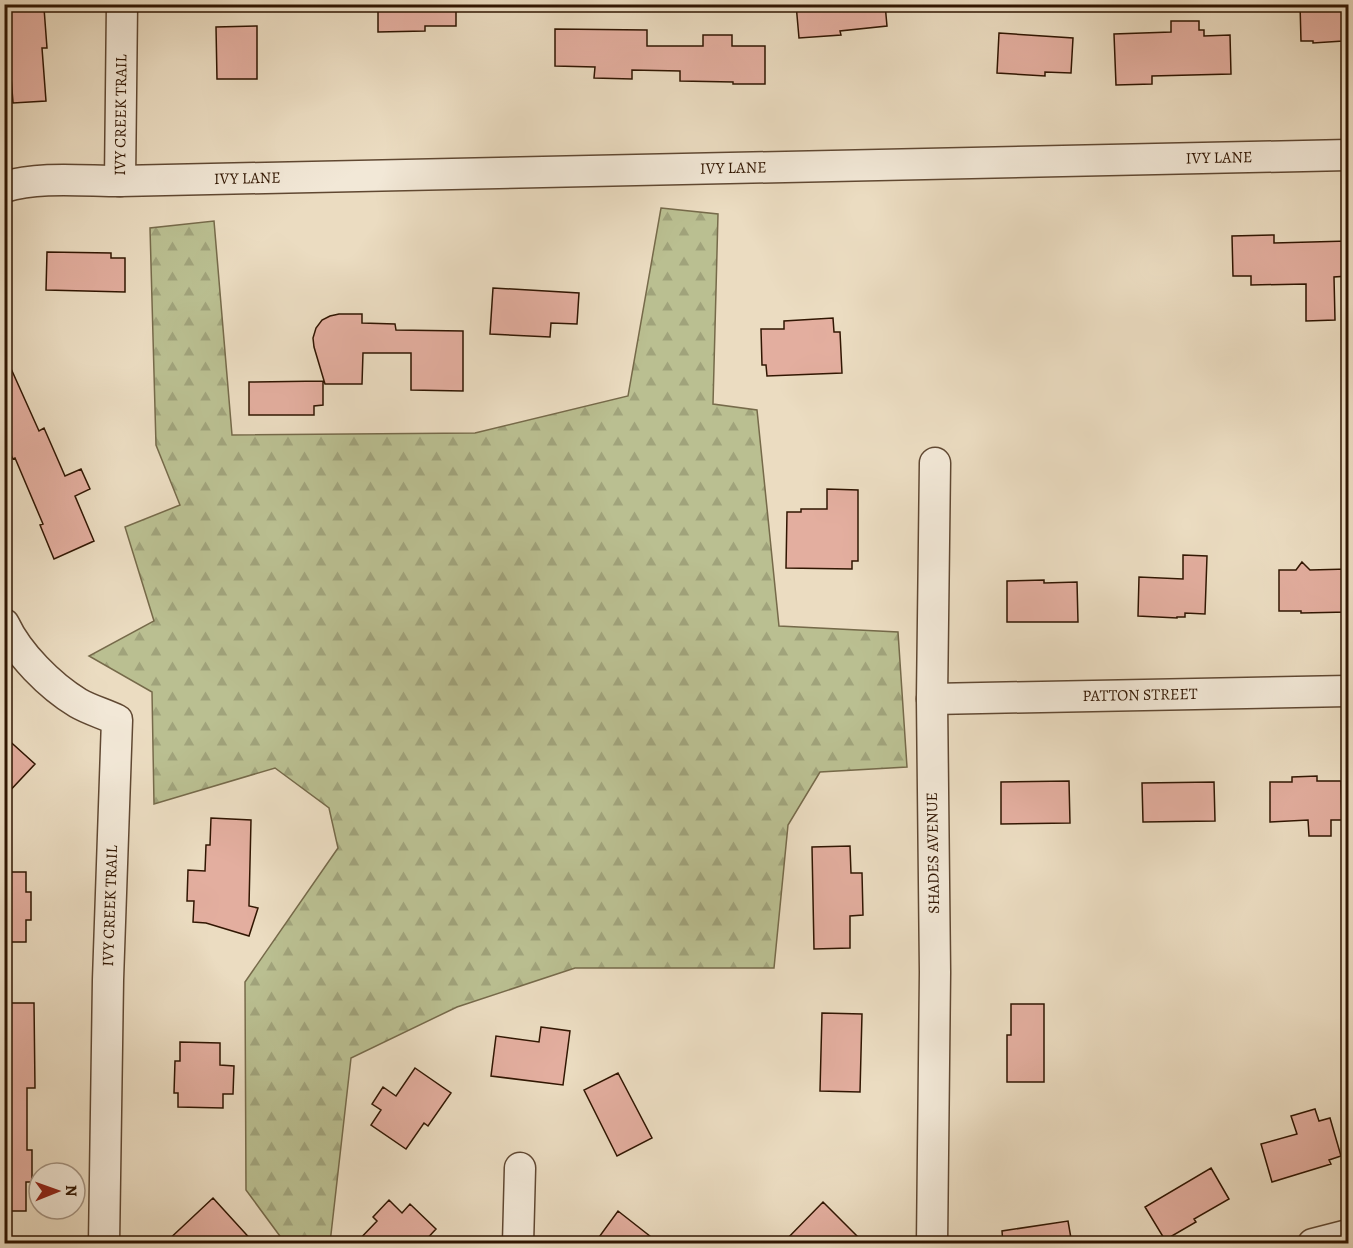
<svg xmlns="http://www.w3.org/2000/svg" width="1353" height="1248" font-family="Alegreya,serif">
<style>
.forest{fill:url(#forest-firs);stroke:#766a4a;stroke-width:1.5}
.building{fill:#e3ae9f;stroke:#311602;stroke-width:1.5}
.lines{fill:none;stroke-linecap:round;stroke-linejoin:round}
.minor-casing{stroke:#604832;stroke-width:33}
.minor{stroke:#f2e8d7;stroke-width:30}
.labels{text-anchor:middle;dominant-baseline:central;stroke-width:5;stroke-linejoin:round;paint-order:stroke}
.street-label{font-size:16px;fill:#311602;stroke:#f2e8d7}
</style>
<defs>
<pattern id="forest-firs" width="22" height="20" patternUnits="userSpaceOnUse" patternTransform="scale(1.5)"><rect width="22" height="20" fill="#babf91"/><path d="M5 1l3.5 6h-7zM16 11l3.5 6h-7z" fill="#a0a37b"/></pattern>
</defs>
<rect width="100%" height="100%" fill="#ebdcc1"/>
<filter id="stains"><feTurbulence type="fractalNoise" baseFrequency=".00333" numOctaves="4"/><feColorMatrix values="0 0 0 0 .2 0 0 0 0 .09 0 0 0 0 .02 0 0 0 .5 -.17"/></filter>
<radialGradient id="worn" r=".72"><stop offset=".6" stop-color="#630" stop-opacity="0"/><stop offset="1" stop-color="#630" stop-opacity=".3"/></radialGradient>
<path class="forest" d="M 661,208 L 718,214 L 713,404 L 757,410 L 779,626 L 898,632 L 907,767 L 820,772 L 788,825 L 774,968 L 575,968 L 457,1007 L 351,1058 L 330,1243 L 285,1243 L 246,1190 L 245,982 L 338,848 L 329,808 L 275,768 L 154,804 L 152,692 L 89,656 L 154,621 L 125,527 L 180,505 L 156,445 L 150,228 L 214,221 L 232,435 L 475,433 L 628,396 Z"/>
<path class="building" d="M 378,4 L 456,4 L 456,26 L 425,26 L 425,31 L 378,32 Z
M 796,4 L 885,4 L 887,26 L 840,31 L 841,35 L 799,38 Z
M 1300,4 L 1342,4 L 1343,41 L 1313,43 L 1313,41 L 1301,41 Z
M 44,8 L 47,48 L 42,48 L 46,101 L 13,103 L 9,50 L 4,51 L 4,11 Z
M 1171,21 L 1199,21 L 1199,30 L 1204,30 L 1204,36 L 1230,35 L 1231,74 L 1152,76 L 1152,84 L 1116,85 L 1114,34 L 1171,32 Z
M 257,26 L 257,79 L 217,79 L 216,27 Z
M 555,29 L 647,30 L 647,46 L 703,46 L 703,35 L 732,35 L 732,46 L 765,46 L 765,84 L 733,84 L 733,82 L 680,81 L 680,71 L 632,70 L 632,79 L 594,78 L 595,67 L 555,66 Z
M 999,33 L 1073,38 L 1071,73 L 1045,72 L 1045,76 L 997,73 Z
M 1274,235 L 1274,243 L 1348,241 L 1348,276 L 1334,277 L 1335,320 L 1306,321 L 1306,284 L 1251,285 L 1251,276 L 1233,276 L 1232,236 Z
M 47,252 L 111,253 L 111,258 L 125,258 L 125,292 L 46,290 Z
M 493,288 L 579,293 L 577,324 L 551,323 L 550,337 L 490,334 Z
M 339,314 L 362,314 L 362,323 L 395,324 L 396,330 L 463,331 L 463,391 L 411,390 L 411,353 L 363,353 L 362,384 L 325,384 L 314,347 L 313,338 L 316,328 L 322,320 L 330,316 Z
M 833,318 L 834,332 L 840,332 L 842,373 L 767,376 L 766,365 L 762,365 L 761,329 L 784,329 L 784,321 Z
M 4,353 L 39,431 L 44,428 L 65,476 L 81,469 L 90,489 L 75,496 L 94,541 L 54,559 L 40,525 L 43,524 L 15,458 L 13,459 L 4,440 Z
M 323,381 L 323,405 L 314,406 L 314,415 L 249,415 L 249,382 Z
M 827,489 L 858,490 L 858,561 L 852,561 L 852,569 L 786,568 L 787,512 L 801,512 L 801,509 L 827,509 Z
M 1183,555 L 1207,556 L 1205,614 L 1185,613 L 1185,617 L 1177,617 L 1177,618 L 1138,616 L 1139,577 L 1183,579 Z
M 1302,562 L 1310,570 L 1348,569 L 1348,612 L 1301,613 L 1301,611 L 1279,611 L 1279,570 L 1296,570 Z
M 1044,580 L 1044,583 L 1077,582 L 1078,622 L 1007,622 L 1007,581 Z
M 4,736 L 35,764 L 4,797 Z
M 1317,776 L 1317,781 L 1341,781 L 1342,820 L 1331,820 L 1331,836 L 1309,836 L 1308,820 L 1270,822 L 1270,782 L 1292,782 L 1292,777 Z
M 1069,781 L 1070,823 L 1001,824 L 1001,782 Z
M 1214,782 L 1215,821 L 1143,822 L 1142,783 Z
M 211,818 L 251,820 L 249,906 L 258,908 L 249,936 L 206,923 L 193,922 L 194,901 L 187,901 L 188,870 L 205,871 L 206,845 L 210,845 Z
M 850,846 L 851,873 L 862,873 L 863,915 L 850,916 L 850,948 L 814,949 L 812,847 Z
M 4,872 L 26,872 L 26,892 L 31,892 L 31,920 L 26,920 L 26,942 L 4,942 Z
M 4,1003 L 34,1003 L 35,1088 L 27,1088 L 27,1150 L 32,1150 L 32,1182 L 26,1182 L 26,1211 L 4,1211 Z
M 1011,1004 L 1044,1004 L 1044,1082 L 1007,1082 L 1007,1035 L 1011,1035 Z
M 822,1013 L 862,1014 L 860,1092 L 820,1091 Z
M 541,1027 L 570,1031 L 563,1085 L 491,1076 L 496,1036 L 539,1042 Z
M 180,1042 L 220,1043 L 220,1065 L 234,1066 L 233,1094 L 223,1094 L 223,1108 L 178,1107 L 178,1093 L 174,1093 L 175,1061 L 180,1061 Z
M 415,1068 L 451,1093 L 428,1126 L 424,1123 L 406,1149 L 371,1125 L 381,1110 L 372,1104 L 383,1087 L 396,1096 Z
M 618,1073 L 652,1138 L 617,1156 L 584,1090 Z
M 1315,1109 L 1319,1121 L 1330,1118 L 1341,1156 L 1329,1160 L 1331,1164 L 1272,1182 L 1261,1144 L 1297,1134 L 1291,1116 Z
M 1211,1168 L 1229,1199 L 1194,1219 L 1196,1222 L 1165,1240 L 1145,1207 Z
M 213,1198 L 255,1244 L 164,1244 Z
M 389,1200 L 402,1213 L 410,1204 L 436,1229 L 422,1244 L 355,1244 L 377,1221 L 373,1217 Z
M 823,1202 L 865,1244 L 782,1244 Z
M 618,1211 L 660,1244 L 594,1244 Z
M 1068,1221 L 1072,1244 L 1003,1244 L 1002,1231 Z"/>
<g class="lines">
<defs>
<g id="minor">
<path id="s1" d="M 120,181 L 122,4"/>
<path id="s2" d="M 4,187 C 39,176 84,181 120,181 L 1348,155"/>
<path d="M 4,624 C 18,654 50,686 78,703 C 90,710 105,714 117,720 L 108,980 L 104,1244"/>
<path id="s3" d="M 932,699 L 1348,691"/>
<path d="M 518,1244 L 520,1168"/>
<path d="M 932,1244 L 935,972 L 932,699 L 935,463"/>
<path d="M 1313,1244 L 1348,1235"/>
</g>
</defs>
<use href="#minor" class="minor-casing"/>
<use href="#minor" class="minor"/>
</g>
<g class="labels">
<g class="street-label">
<text stroke="none"><textPath href="#s1" startOffset="66">IVY CREEK TRAIL</textPath></text>
<text stroke="none"><textPath href="#s2" startOffset="1216">IVY LANE</textPath></text>
<text stroke="none"><textPath href="#s2" startOffset="730">IVY LANE</textPath></text>
<text stroke="none"><textPath href="#s2" startOffset="244">IVY LANE</textPath></text>
<text stroke="none"><textPath href="#s3" startOffset="208">PATTON STREET</textPath></text>
<text transform="translate(933 853) rotate(-91)">SHADES AVENUE</text>
<text transform="translate(110 906) rotate(-88)">IVY CREEK TRAIL</text>
</g>
</g>
<rect width="1353" height="1248" fill="none" stroke="#ebdcc1" stroke-width="24"/>
<rect x="6" y="6" width="1341" height="1236" fill="none" stroke="#311602" stroke-width="3"/>
<rect x="12" y="12" width="1329" height="1224" fill="none" stroke="#311602" stroke-width="1.5"/>
<g transform="translate(57 1191) rotate(89)"><circle r="28" fill="#f2e8d7" stroke="#a59482" stroke-width="1.5"/>
<path d="M0-4.5L10 22L0 15L-10 22Z" fill="#8f2418"/>
<text y="-9" font-size="16" font-weight="bold" text-anchor="middle" fill="#311602">N</text>
</g>
<rect width="100%" height="100%" filter="url(#stains)"/>
<rect width="100%" height="100%" fill="url(#worn)"/>
</svg>
